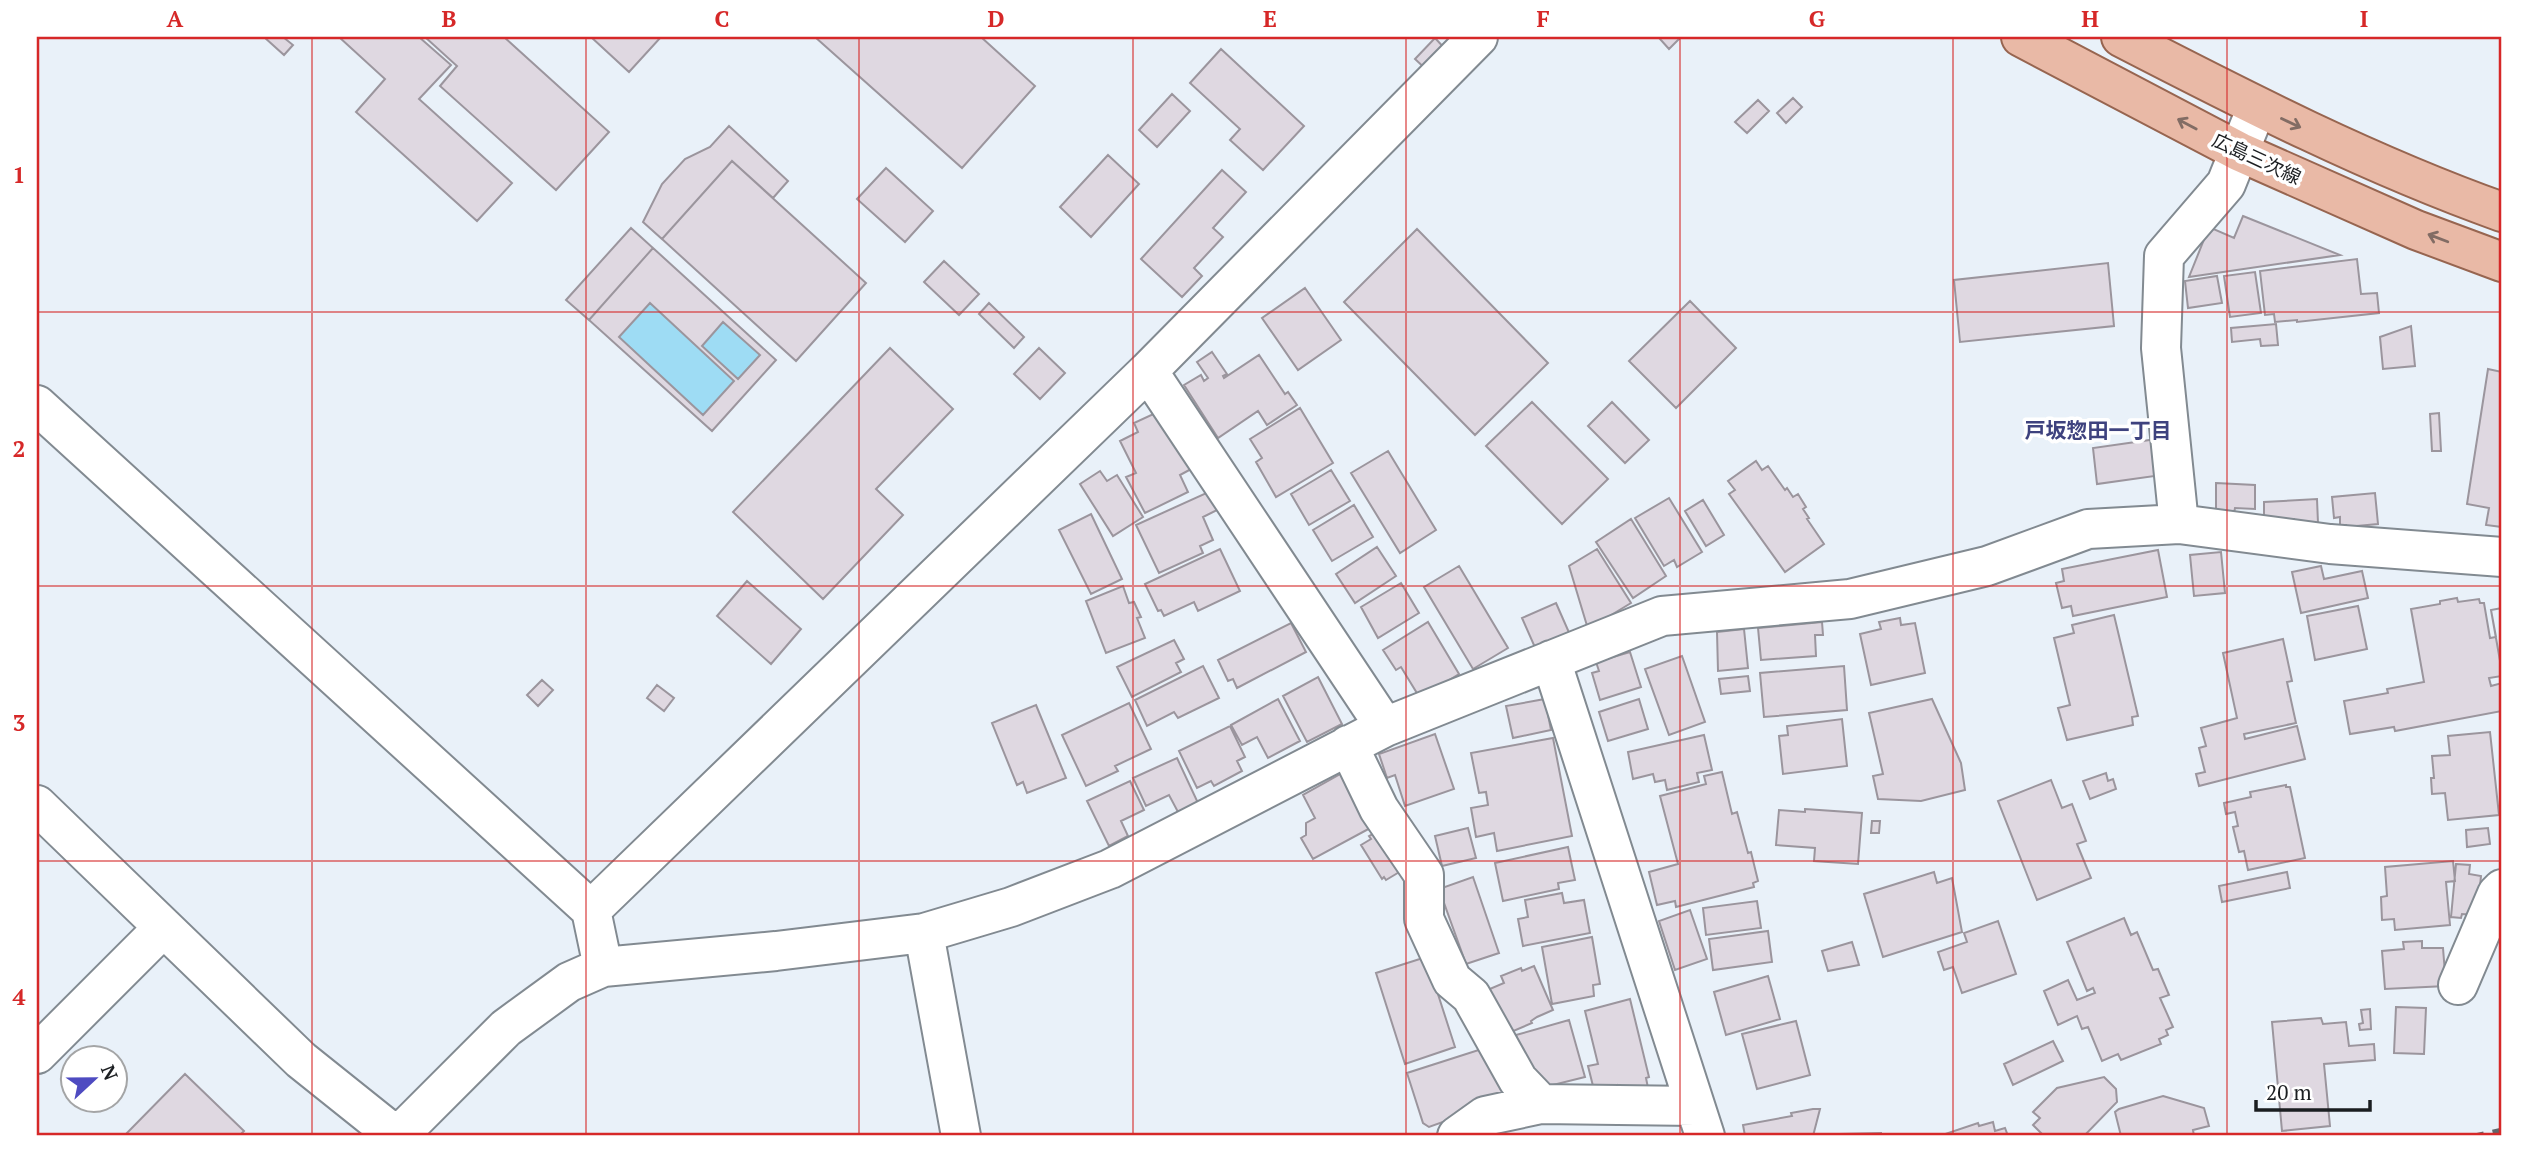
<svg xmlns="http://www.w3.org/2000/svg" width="2539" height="1173" font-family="'PT Serif','Noto Sans JP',serif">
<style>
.water{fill:#9edcf4}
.building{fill:#dfd8e1;stroke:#9b959d;stroke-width:2;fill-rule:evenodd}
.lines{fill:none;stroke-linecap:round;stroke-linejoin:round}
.street-casing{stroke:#828a91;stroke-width:42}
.primary-casing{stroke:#976550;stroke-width:42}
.street{stroke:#fff;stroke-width:38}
.primary{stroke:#e9b9a6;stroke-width:38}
.rail{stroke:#60656a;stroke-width:5;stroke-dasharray:9 9;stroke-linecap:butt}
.oneway{stroke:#826c64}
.grid{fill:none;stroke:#d62828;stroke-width:2;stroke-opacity:0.55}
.labels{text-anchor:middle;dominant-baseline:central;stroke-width:7;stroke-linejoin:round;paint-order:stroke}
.street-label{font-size:19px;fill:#1b1e21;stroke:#fff}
.neighbourhood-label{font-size:21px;font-weight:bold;fill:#3e427e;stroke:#fff}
.neatline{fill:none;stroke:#d62828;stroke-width:2.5}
.grid-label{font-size:23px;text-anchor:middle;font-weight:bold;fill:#d62828}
</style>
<rect width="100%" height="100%" fill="#e9f1f9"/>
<path class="water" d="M 650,303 L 734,381 L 703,415 L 619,337 Z
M 723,322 L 760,355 L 738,379 L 702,346 Z"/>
<path class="building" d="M 264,37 L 283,37 L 293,45 L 284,55 Z
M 339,37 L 419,37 L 451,65 L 419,99 L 512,183 L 477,221 L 356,112 L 385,79 Z
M 425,37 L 504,37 L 609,132 L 556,190 L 440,86 L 457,66 Z
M 591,37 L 661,37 L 629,72 Z
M 815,37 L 981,37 L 1035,86 L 962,168 Z
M 1662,37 L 1681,37 L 1669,49 L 1660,39 Z
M 1435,38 L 1448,52 L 1429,72 L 1415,59 Z
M 1221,49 L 1304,126 L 1263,170 L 1230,140 L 1240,129 L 1190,83 Z
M 1172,94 L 1190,111 L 1157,147 L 1139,130 Z
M 1793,98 L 1802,107 L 1786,123 L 1777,113 Z
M 1758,100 L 1769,111 L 1747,133 L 1735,122 Z
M 729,126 L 788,181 L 773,198 L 732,161 L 662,239 L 643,222 L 662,184 L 685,159 L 710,147 Z
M 1108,155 L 1139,184 L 1091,237 L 1060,207 Z
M 732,161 L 866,283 L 796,361 L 662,239 Z
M 886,168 L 933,211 L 905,242 L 857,199 Z
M 1222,170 L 1246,192 L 1213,228 L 1223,237 L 1194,268 L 1202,276 L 1182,297 L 1141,259 Z
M 2243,216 L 2340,255 L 2189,277 L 2209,227 L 2234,238 Z
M 631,228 L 653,248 L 589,320 L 566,300 Z
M 1417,229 L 1548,363 L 1475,435 L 1344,302 Z
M 653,248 L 776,360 L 712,431 L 589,320 ZM 650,303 L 734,381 L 703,415 L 619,337 ZM 723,322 L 760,355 L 738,379 L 702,346 Z
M 2357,259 L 2361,294 L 2377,293 L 2379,313 L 2297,322 L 2297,320 L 2275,322 L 2274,314 L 2265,315 L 2260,271 Z
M 944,261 L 979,294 L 959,315 L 924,282 Z
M 2108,263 L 2114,326 L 1960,342 L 1954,280 Z
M 2255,272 L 2261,313 L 2230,317 L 2224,276 Z
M 2217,276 L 2222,303 L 2188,308 L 2185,281 Z
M 1305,288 L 1341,340 L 1298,370 L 1262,318 Z
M 1690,301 L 1736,348 L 1676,408 L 1629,361 Z
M 989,303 L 1024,337 L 1014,348 L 979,314 Z
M 2276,324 L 2278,345 L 2261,346 L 2260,339 L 2232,342 L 2231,328 Z
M 2411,326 L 2415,366 L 2383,369 L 2380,337 Z
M 890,348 L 953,409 L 876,489 L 903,515 L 823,599 L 733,512 Z
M 1039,348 L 1065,373 L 1040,399 L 1014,374 Z
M 1212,352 L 1227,374 L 1223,376 L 1224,378 L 1259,355 L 1285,394 L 1288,392 L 1297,405 L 1267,425 L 1258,411 L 1218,438 L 1184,385 L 1201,375 L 1204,381 L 1208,378 L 1197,362 Z
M 2488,369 L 2502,372 L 2502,527 L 2486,525 L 2489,508 L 2467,504 Z
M 1532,402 L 1608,479 L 1562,524 L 1486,446 Z
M 1612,402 L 1649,440 L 1625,463 L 1588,426 Z
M 1300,408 L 1333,463 L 1276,497 L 1256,462 L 1262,458 L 1250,439 Z
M 1162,410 L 1193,468 L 1180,475 L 1188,492 L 1145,513 L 1126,477 L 1136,473 L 1120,441 L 1138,432 L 1134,423 Z
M 2439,413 L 2441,451 L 2432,451 L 2430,414 Z
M 2157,439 L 2162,475 L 2097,484 L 2093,448 Z
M 1388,451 L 1436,530 L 1400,553 L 1351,473 Z
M 1756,461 L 1762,470 L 1768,466 L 1785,490 L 1787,488 L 1793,497 L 1798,494 L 1806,507 L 1803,509 L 1809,518 L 1807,519 L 1824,544 L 1785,572 L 1729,494 L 1735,490 L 1728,481 Z
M 1331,470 L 1350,501 L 1309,525 L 1291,494 Z
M 1100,471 L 1107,481 L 1117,475 L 1143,517 L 1113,536 L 1080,484 Z
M 2216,483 L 2255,485 L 2255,509 L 2235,508 L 2234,513 L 2216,512 Z
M 1213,490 L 1221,508 L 1203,517 L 1213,540 L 1200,546 L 1203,553 L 1159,573 L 1136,525 Z
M 2375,493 L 2378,524 L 2346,527 L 2346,525 L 2340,525 L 2340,517 L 2334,518 L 2332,497 Z
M 1669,498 L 1702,552 L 1677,567 L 1674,560 L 1664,566 L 1635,518 Z
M 2317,499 L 2318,523 L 2294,525 L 2294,519 L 2264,521 L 2264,502 Z
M 1703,500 L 1724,535 L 1706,546 L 1685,511 Z
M 1354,505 L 1373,537 L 1332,561 L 1313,530 Z
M 1091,514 L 1122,579 L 1091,594 L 1059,530 Z
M 1631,519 L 1666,576 L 1633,598 L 1596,542 Z
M 1377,547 L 1396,576 L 1355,603 L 1336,574 Z
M 1220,549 L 1240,591 L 1198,611 L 1194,602 L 1164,616 L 1161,610 L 1158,611 L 1145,584 Z
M 1597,549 L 1631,603 L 1588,629 L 1569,566 Z
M 2158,550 L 2167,597 L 2073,616 L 2071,606 L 2062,608 L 2056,583 L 2064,581 L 2062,569 Z
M 2221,552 L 2225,593 L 2194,596 L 2190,555 Z
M 1459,566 L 1508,648 L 1473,669 L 1424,587 Z
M 2321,566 L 2324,579 L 2362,571 L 2368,598 L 2301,613 L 2292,572 Z
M 747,581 L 801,629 L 771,664 L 717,616 Z
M 1401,583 L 1419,613 L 1378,638 L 1361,607 Z
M 1123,586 L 1129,603 L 1134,602 L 1141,617 L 1137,618 L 1145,638 L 1106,653 L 1086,601 Z
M 2457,598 L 2458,602 L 2479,599 L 2480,603 L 2484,603 L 2490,638 L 2496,637 L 2491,610 L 2502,608 L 2502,676 L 2489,678 L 2491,686 L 2502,683 L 2502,711 L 2395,731 L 2394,727 L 2350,734 L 2344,701 L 2388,693 L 2387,689 L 2424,682 L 2411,609 L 2440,604 L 2440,601 Z
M 1556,603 L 1571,637 L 1537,652 L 1522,618 Z
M 2358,606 L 2367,649 L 2315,660 L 2307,616 Z
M 2502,608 L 2502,672 L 2491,610 Z
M 2114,615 L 2138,716 L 2132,717 L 2133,725 L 2067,740 L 2058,708 L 2070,705 L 2054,638 L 2074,633 L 2072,625 Z
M 1900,618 L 1901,625 L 1915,623 L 1925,673 L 1871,685 L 1860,634 L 1881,629 L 1879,622 Z
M 1428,622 L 1459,674 L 1420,698 L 1401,667 L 1396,670 L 1383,650 Z
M 1822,622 L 1823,635 L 1815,635 L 1816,656 L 1761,660 L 1758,628 Z
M 1291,623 L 1306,652 L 1237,688 L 1233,679 L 1228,681 L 1218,660 Z
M 1744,629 L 1748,668 L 1718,671 L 1717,632 Z
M 2283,639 L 2292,681 L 2287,682 L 2296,723 L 2244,734 L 2245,739 L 2297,726 L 2305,759 L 2199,786 L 2196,774 L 2205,772 L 2199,748 L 2206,746 L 2201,728 L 2237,718 L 2223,653 Z
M 1174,640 L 1184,659 L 1176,663 L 1181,672 L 1132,697 L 1117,667 Z
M 1630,652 L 1641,687 L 1600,700 L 1592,673 L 1599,671 L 1596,662 Z
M 1682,656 L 1705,722 L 1669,735 L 1645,669 Z
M 1203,666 L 1219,698 L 1178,718 L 1174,712 L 1147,726 L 1135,700 Z
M 1844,666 L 1847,710 L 1764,717 L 1760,673 Z
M 1748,676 L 1750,691 L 1721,694 L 1719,679 Z
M 1318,677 L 1342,724 L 1307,742 L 1283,696 Z
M 542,680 L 553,690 L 538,706 L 527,695 Z
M 657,685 L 674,698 L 664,711 L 647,698 Z
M 1278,699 L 1300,741 L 1268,758 L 1257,737 L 1242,745 L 1231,725 Z
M 1545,699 L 1551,730 L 1513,738 L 1506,706 Z
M 1639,699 L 1648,729 L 1608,741 L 1599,712 Z
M 1932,699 L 1961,763 L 1965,790 L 1921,801 L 1878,799 L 1873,776 L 1883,774 L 1869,713 Z
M 1129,703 L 1151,749 L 1115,766 L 1118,771 L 1086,786 L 1062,735 Z
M 1036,705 L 1066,778 L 1027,793 L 1023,782 L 1017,785 L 992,723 Z
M 1842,719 L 1847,766 L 1783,774 L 1779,736 L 1788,735 L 1787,726 Z
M 1230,726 L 1245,757 L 1237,761 L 1242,771 L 1214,786 L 1211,781 L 1197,788 L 1179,751 Z
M 2490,732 L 2499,815 L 2448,820 L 2445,793 L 2432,794 L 2431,778 L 2434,778 L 2432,756 L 2450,755 L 2448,736 Z
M 1435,734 L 1454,789 L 1405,806 L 1395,775 L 1387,778 L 1379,754 Z
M 1704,735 L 1712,770 L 1697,773 L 1699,782 L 1667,790 L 1665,780 L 1655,782 L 1653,774 L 1633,779 L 1628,752 Z
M 1553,738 L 1572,836 L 1497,851 L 1494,833 L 1476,837 L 1471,808 L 1488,805 L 1486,792 L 1479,793 L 1471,753 Z
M 1177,758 L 1198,803 L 1178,812 L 1169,795 L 1146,806 L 1133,778 Z
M 1344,772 L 1374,826 L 1313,859 L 1301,838 L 1306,835 L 1306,823 L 1315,818 L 1303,795 Z
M 1722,772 L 1732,814 L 1737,812 L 1748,853 L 1751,852 L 1758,881 L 1753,883 L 1754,887 L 1676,907 L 1675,901 L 1657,905 L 1649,872 L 1678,864 L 1660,796 L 1706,784 L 1704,776 Z
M 2106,773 L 2108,781 L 2113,779 L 2116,789 L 2090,799 L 2083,781 Z
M 2051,780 L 2062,808 L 2072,804 L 2086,841 L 2077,844 L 2091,878 L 2037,900 L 1998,801 Z
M 1130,781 L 1144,810 L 1121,821 L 1128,836 L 1109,846 L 1087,801 Z
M 2286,785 L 2286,787 L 2290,787 L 2305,858 L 2248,870 L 2244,851 L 2239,852 L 2233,827 L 2238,826 L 2235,812 L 2226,814 L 2224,803 L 2251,797 L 2250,792 Z
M 1805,809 L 1862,813 L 1858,864 L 1814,861 L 1815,848 L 1776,845 L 1779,810 L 1805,812 Z
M 1872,821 L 1880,821 L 1879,833 L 1871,833 Z
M 1468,828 L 1476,858 L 1442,866 L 1435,836 Z
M 2488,828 L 2490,844 L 2467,847 L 2466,830 Z
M 1382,829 L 1406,868 L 1386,880 L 1384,877 L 1382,879 L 1361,845 L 1371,839 L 1369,836 Z
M 1568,847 L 1575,880 L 1558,883 L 1559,889 L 1503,901 L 1495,863 Z
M 2453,861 L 2455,881 L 2446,882 L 2450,925 L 2395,930 L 2394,919 L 2382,920 L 2381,897 L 2387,896 L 2385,867 Z
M 2456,864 L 2470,865 L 2469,874 L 2481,876 L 2477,915 L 2462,914 L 2461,918 L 2451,917 Z
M 1934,872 L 1937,883 L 1952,878 L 1962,932 L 1883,957 L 1864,894 Z
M 2287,872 L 2290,888 L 2222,902 L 2219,886 Z
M 1473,877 L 1499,953 L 1466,964 L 1439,889 Z
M 1562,893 L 1564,903 L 1584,900 L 1590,933 L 1523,946 L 1518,919 L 1528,917 L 1525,900 Z
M 1757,901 L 1761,928 L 1706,935 L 1703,908 Z
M 1690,910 L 1707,959 L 1675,970 L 1659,921 Z
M 2124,918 L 2131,935 L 2137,932 L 2153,970 L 2158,969 L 2169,995 L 2160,998 L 2173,1027 L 2166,1030 L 2168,1035 L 2159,1039 L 2161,1044 L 2121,1060 L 2118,1054 L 2102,1061 L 2088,1027 L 2082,1029 L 2077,1016 L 2058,1025 L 2044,991 L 2068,980 L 2077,1000 L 2095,993 L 2093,988 L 2087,991 L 2067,942 Z
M 1998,921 L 2016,974 L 1962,993 L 1953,967 L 1944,970 L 1938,952 L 1967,942 L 1964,933 Z
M 1768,931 L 1772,962 L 1713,970 L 1709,939 Z
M 1592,937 L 1600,984 L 1593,985 L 1594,996 L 1552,1004 L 1542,947 Z
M 2422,941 L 2422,948 L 2443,948 L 2446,986 L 2385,989 L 2382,951 L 2404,949 L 2403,942 Z
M 1852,942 L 1859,965 L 1828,971 L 1822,951 Z
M 1426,957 L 1455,1047 L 1405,1064 L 1376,973 Z
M 1534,966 L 1553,1010 L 1537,1017 L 1531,1021 L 1532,1023 L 1504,1035 L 1485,991 L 1504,983 L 1501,976 L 1521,968 L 1522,971 Z
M 1768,976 L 1780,1019 L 1726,1035 L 1714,992 Z
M 1630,999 L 1649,1077 L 1646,1078 L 1649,1093 L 1619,1091 L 1617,1085 L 1594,1090 L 1588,1066 L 1598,1064 L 1585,1011 Z
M 2396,1007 L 2426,1008 L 2424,1054 L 2394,1053 Z
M 2370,1009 L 2371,1029 L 2360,1030 L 2359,1024 L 2363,1023 L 2361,1010 Z
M 2321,1018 L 2323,1024 L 2346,1022 L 2349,1046 L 2374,1044 L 2375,1060 L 2324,1064 L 2330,1126 L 2282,1131 L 2272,1022 Z
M 1569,1020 L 1585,1077 L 1545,1087 L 1527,1073 L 1516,1035 Z
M 1796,1021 L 1810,1075 L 1757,1089 L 1742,1034 Z
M 2053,1041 L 2063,1061 L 2013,1085 L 2004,1064 Z
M 1488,1047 L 1504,1097 L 1471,1112 L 1429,1127 L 1423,1123 L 1407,1073 Z
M 185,1074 L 244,1131 L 239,1136 L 124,1136 Z
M 2104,1077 L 2116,1089 L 2117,1102 L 2084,1136 L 2044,1136 L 2033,1125 L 2040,1118 L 2033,1112 L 2057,1088 Z
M 2163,1096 L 2204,1108 L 2209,1126 L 2193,1130 L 2194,1136 L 2121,1136 L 2115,1112 L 2119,1109 Z
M 1813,1109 L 1820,1109 L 1813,1136 L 1745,1136 L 1743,1125 L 1792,1116 L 1791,1113 Z
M 1993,1122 L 1995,1131 L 2005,1128 L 2008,1136 L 1946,1136 L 1945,1134 L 1978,1123 L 1979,1126 Z
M 1881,1133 L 1881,1136 L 1840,1136 L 1840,1134 Z"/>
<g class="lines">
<defs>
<path id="street" d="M 1148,371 L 1385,727
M 37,405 L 591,910 L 603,967
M 2179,524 L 2161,348 L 2164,256 L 2226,184 L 2257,107
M 1551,660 L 1705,1136
M 1348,745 L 1379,809 L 1424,875 L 1424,919 L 1452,980 L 1471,996 L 1518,1080 L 1541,1104
M 37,805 L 301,1060 L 396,1136
M 591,910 L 1148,371 L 1478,37
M 924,933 L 961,1136
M 2458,985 L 2497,894 L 2502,889
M 37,1054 L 163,928
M 398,1136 L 506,1028 L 569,982 L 603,967 L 776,951 L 924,933 L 1011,907 L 1110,869 L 1385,727 L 1662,616 L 1850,599 L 1987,566 L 2088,529 L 2179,524 L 2330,544 L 2502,557
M 1457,1136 L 1485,1116 L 1541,1104 L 1695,1106"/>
<path id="primary" d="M 2021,37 L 2240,152 L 2416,230 L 2502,262
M 2121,37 C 2245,101 2370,165 2502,212"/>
</defs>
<use href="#street" class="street-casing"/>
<use href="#primary" class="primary-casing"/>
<use href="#street" class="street"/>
<use href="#primary" class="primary"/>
<path class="rail" d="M 2475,1136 L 2502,1130"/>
</g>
<defs><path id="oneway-shaft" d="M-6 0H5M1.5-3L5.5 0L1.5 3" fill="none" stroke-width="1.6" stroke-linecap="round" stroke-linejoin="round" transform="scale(1.75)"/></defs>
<g class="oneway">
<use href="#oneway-shaft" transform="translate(2291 123) rotate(25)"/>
<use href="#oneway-shaft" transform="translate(2187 124) rotate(-152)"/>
<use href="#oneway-shaft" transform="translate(2438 238) rotate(-159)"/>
</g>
<path class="grid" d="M 312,37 L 312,1136M 586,37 L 586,1136M 859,37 L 859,1136M 1133,37 L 1133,1136M 1406,37 L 1406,1136M 1680,37 L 1680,1136M 1953,37 L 1953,1136M 2227,37 L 2227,1136M 37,312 L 2502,312M 37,586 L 2502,586M 37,861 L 2502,861"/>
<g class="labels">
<g class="street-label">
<text transform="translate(2257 158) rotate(25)">広島三次線</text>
</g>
<g class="neighbourhood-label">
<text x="2098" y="430">戸坂惣田一丁目</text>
</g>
</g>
<rect width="2539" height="1173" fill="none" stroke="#ffffff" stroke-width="77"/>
<g transform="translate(94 1079) rotate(68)"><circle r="33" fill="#ffffff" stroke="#a4a5a6" stroke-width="2"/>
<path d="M0-5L12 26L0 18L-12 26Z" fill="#4e4bc1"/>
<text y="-10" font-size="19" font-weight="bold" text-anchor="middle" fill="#1b1e21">N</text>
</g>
<path d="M2256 1100v10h114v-10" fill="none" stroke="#1b1e21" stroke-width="3.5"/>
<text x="2266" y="1100" font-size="21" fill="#1b1e21" stroke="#ffffff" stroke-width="5" paint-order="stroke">20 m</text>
<rect x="38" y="38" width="2462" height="1096" class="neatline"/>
<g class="grid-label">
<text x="175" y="27">A</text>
<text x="449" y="27">B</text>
<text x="722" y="27">C</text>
<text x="996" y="27">D</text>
<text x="1270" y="27">E</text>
<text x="1543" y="27">F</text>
<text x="1817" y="27">G</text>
<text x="2090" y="27">H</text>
<text x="2364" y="27">I</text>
<text x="19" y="183">1</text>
<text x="19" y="457">2</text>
<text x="19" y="731">3</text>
<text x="19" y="1005">4</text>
</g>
</svg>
